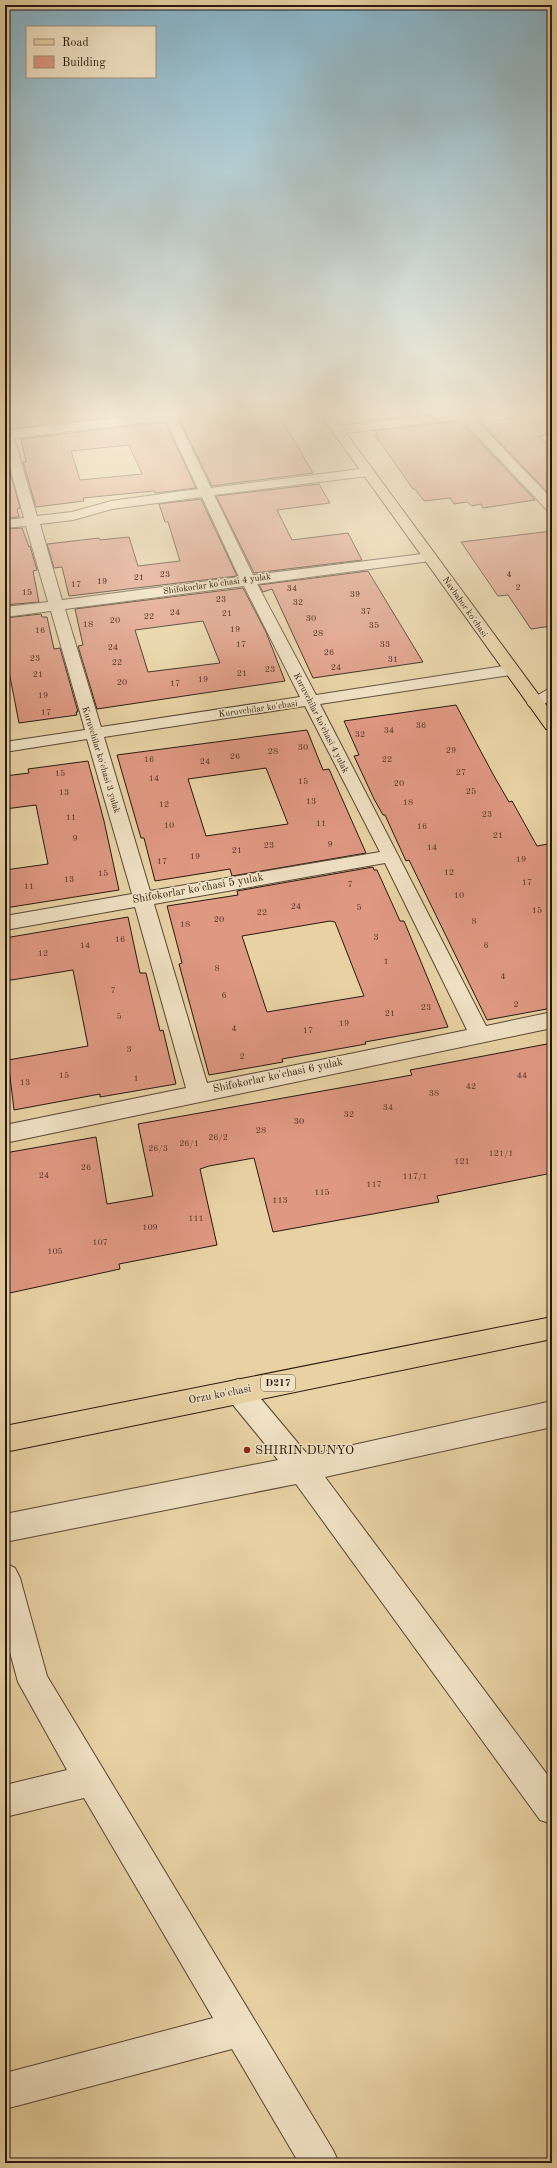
<svg xmlns="http://www.w3.org/2000/svg" width="557" height="2168" font-family="'Old Standard TT',serif">
<style>
.building{fill:#df9882;stroke:#27180f;fill-rule:evenodd}
.lines{fill:none;stroke-linecap:round;stroke-linejoin:round}
.minor-casing{stroke:#574634;stroke-width:2}
.major-casing{stroke:#27180f;stroke-width:2}
.minor{fill:#f0e2c4;fill-rule:evenodd}
.major{fill:#e8d2a4;fill-rule:evenodd}
.poi-dot{fill:#8f2418;stroke:#f0e2c4;stroke-width:1.5}
.labels{text-anchor:middle;dominant-baseline:central;stroke-width:3;stroke-linejoin:round;paint-order:stroke}
.number-label{font-size:9px;fill:#55382c}
.far-street-label{font-size:9px;fill:#27180f;stroke:#f0e2c4}
.shield{fill:#f0e2c4;stroke:#635545;stroke-width:1}
.shield-label{font-size:10px;font-weight:bold;fill:#27180f}
.street-label{font-size:11px;fill:#27180f;stroke:#f0e2c4}
.near-poi-label{font-size:13px;fill:#27180f;stroke:#f0e2c4;text-anchor:start}
</style>
<rect width="100%" height="100%" fill="#e8d2a4"/>
<filter id="stains"><feTurbulence type="fractalNoise" baseFrequency=".005" numOctaves="4"/><feColorMatrix values="0 0 0 0 .2 0 0 0 0 .09 0 0 0 0 .02 0 0 0 .5 -.17"/></filter>
<radialGradient id="worn" r=".72"><stop offset=".6" stop-color="#630" stop-opacity="0"/><stop offset="1" stop-color="#630" stop-opacity=".3"/></radialGradient>
<path class="building" d="M 44,410 L 156,410 L 157,412 L 17,428 L 14,413 Z
M 191,410 L 276,410 L 313,473 L 212,486 L 175,411 Z
M 360,410 L 452,410 L 452,412 L 368,421 Z
M 552,413 L 552,434 L 539,436 L 552,449 L 552,497 L 480,422 Z
M 460,421 L 535,500 L 483,508 L 481,504 L 472,506 L 467,502 L 454,504 L 450,498 L 424,501 L 415,489 L 413,489 L 375,435 L 378,435 L 375,431 Z
M 165,422 L 196,488 L 155,493 L 154,491 L 83,498 L 84,501 L 36,507 L 23,462 L 26,462 L 21,439 ZM 129,445 L 142,474 L 80,480 L 71,451 Z
M 5,464 L 8,464 L 20,508 L 17,509 L 19,517 L 5,518 Z
M 319,484 L 330,503 L 277,510 L 292,540 L 348,533 L 362,560 L 254,573 L 216,496 Z
M 201,499 L 237,576 L 69,596 L 62,567 L 54,568 L 47,544 L 99,538 L 100,540 L 129,537 L 138,566 L 180,561 L 168,522 L 165,522 L 159,504 Z
M 22,528 L 29,547 L 30,546 L 37,570 L 33,571 L 39,602 L 5,605 L 5,529 Z
M 552,531 L 552,626 L 531,629 L 508,595 L 498,596 L 461,542 Z
M 368,571 L 423,662 L 313,678 L 272,589 L 263,592 L 259,585 Z
M 243,588 L 266,632 L 285,681 L 97,709 L 78,646 L 83,645 L 75,609 ZM 203,621 L 220,663 L 148,672 L 135,630 Z
M 41,614 L 42,617 L 47,617 L 54,649 L 60,648 L 78,712 L 76,712 L 77,715 L 19,723 L 5,651 L 5,618 Z
M 456,705 L 494,776 L 509,802 L 512,801 L 537,846 L 548,844 L 552,851 L 552,1008 L 487,1020 L 409,860 L 406,861 L 385,815 L 383,815 L 374,799 L 354,756 L 359,755 L 344,721 Z
M 307,730 L 323,770 L 329,769 L 366,853 L 232,876 L 230,869 L 155,881 L 144,838 L 141,838 L 117,755 ZM 266,768 L 288,824 L 206,836 L 188,779 Z
M 88,761 L 104,821 L 119,890 L 5,908 L 5,870 L 48,864 L 36,805 L 5,809 L 5,776 L 29,773 L 28,769 Z
M 373,867 L 374,870 L 377,870 L 400,921 L 404,921 L 448,1027 L 365,1042 L 366,1044 L 282,1059 L 283,1062 L 209,1075 L 179,964 L 182,963 L 167,906 L 238,895 L 237,891 ZM 330,921 L 335,922 L 364,996 L 267,1012 L 242,936 Z
M 128,917 L 140,973 L 146,973 L 160,1031 L 163,1030 L 176,1084 L 100,1097 L 100,1094 L 14,1110 L 8,1060 L 88,1046 L 73,970 L 5,981 L 5,938 Z
M 552,1043 L 552,1173 L 437,1196 L 439,1202 L 273,1232 L 254,1158 L 209,1166 L 200,1169 L 217,1245 L 119,1264 L 120,1269 L 5,1294 L 5,1153 L 96,1137 L 107,1204 L 153,1196 L 138,1124 L 412,1075 L 410,1070 Z"/>
<g class="lines">
<defs>
<path id="minor" d="M 161,410 L 173,410 L 211,488 L 368,468 L 375,472 L 368,476 L 214,495 L 253,575 L 430,553 L 435,554 L 437,557 L 435,560 L 430,561 L 257,584 L 316,695 L 510,665 L 516,667 L 518,670 L 516,673 L 510,675 L 320,704 L 486,1026 L 552,1012 L 552,1028 L 5,1143 L 5,1125 L 186,1088 L 135,907 L 5,930 L 5,916 L 132,894 L 87,739 L 5,752 L 5,742 L 85,730 L 51,611 L 5,617 L 5,607 L 48,602 L 26,526 L 5,528 L 5,520 L 24,518 L 5,449 L 5,423 L 9,424 L 12,430 L 162,413 ZM 166,420 L 198,489 L 111,501 L 72,512 L 37,516 L 14,438 ZM 202,497 L 239,577 L 62,600 L 40,524 L 73,520 L 112,509 ZM 244,586 L 300,697 L 101,727 L 65,609 ZM 305,706 L 380,852 L 150,891 L 104,737 ZM 385,863 L 467,1030 L 207,1083 L 154,904 Z
M 453,410 L 517,410 L 511,414 L 474,418 L 552,499 L 552,511 L 547,510 L 461,419 L 338,434 L 332,430 L 338,426 L 455,413 Z
M 552,687 L 552,699 L 541,706 L 529,706 L 527,703 L 529,700 Z
M 238,1379 L 247,1382 L 308,1455 L 552,1401 L 552,1427 L 325,1477 L 552,1781 L 552,1824 L 540,1820 L 296,1484 L 5,1542 L 5,1514 L 278,1460 L 229,1400 L 225,1391 L 229,1382 Z
M 5,1563 L 15,1568 L 20,1578 L 47,1676 L 333,2150 L 339,2163 L 299,2163 L 232,2049 L 5,2109 L 5,2073 L 213,2018 L 84,1798 L 5,1817 L 5,1785 L 67,1770 L 18,1682 L 5,1634 Z"/>
<path id="major" d="M 317,410 L 329,410 L 552,713 L 552,730 L 546,729 Z
M 552,1317 L 552,1339 L 5,1452 L 5,1426 Z"/>
</defs>
<use href="#minor" class="minor-casing"/>
<use href="#major" class="major-casing"/>
<use href="#minor" class="minor"/>
<use href="#major" class="major"/>
</g>
<linearGradient id="sky" x2="0" y2="1"><stop stop-color="#87b6cd"/><stop offset="0.58" stop-color="#f5ebd6"/><stop offset="1" stop-color="#f5ebd6" stop-opacity="0"/></linearGradient>
<rect width="557" height="713" fill="url(#sky)"/>
<circle class="poi-dot" cx="247" cy="1450" r="4"/>
<g class="labels">
<g class="number-label">
<text x="165" y="574">23</text>
<text x="509" y="574">4</text>
<text x="139" y="577">21</text>
<text x="102" y="581">19</text>
<text x="76" y="584">17</text>
<text x="518" y="587">2</text>
<text x="292" y="588">34</text>
<text x="27" y="592">15</text>
<text x="355" y="594">39</text>
<text x="221" y="599">23</text>
<text x="298" y="602">32</text>
<text x="366" y="611">37</text>
<text x="175" y="612">24</text>
<text x="227" y="613">21</text>
<text x="149" y="616">22</text>
<text x="311" y="618">30</text>
<text x="115" y="620">20</text>
<text x="88" y="624">18</text>
<text x="374" y="625">35</text>
<text x="235" y="629">19</text>
<text x="40" y="630">16</text>
<text x="318" y="633">28</text>
<text x="241" y="644">17</text>
<text x="385" y="644">33</text>
<text x="113" y="647">24</text>
<text x="329" y="652">26</text>
<text x="35" y="658">23</text>
<text x="393" y="659">31</text>
<text x="117" y="662">22</text>
<text x="336" y="667">24</text>
<text x="270" y="669">23</text>
<text x="242" y="673">21</text>
<text x="38" y="674">21</text>
<text x="203" y="679">19</text>
<text x="122" y="682">20</text>
<text x="175" y="683">17</text>
<text x="43" y="695">19</text>
<text x="46" y="712">17</text>
<text x="421" y="725">36</text>
<text x="389" y="730">34</text>
<text x="360" y="734">32</text>
<text x="303" y="747">30</text>
<text x="451" y="750">29</text>
<text x="273" y="751">28</text>
<text x="235" y="756">26</text>
<text x="149" y="759">16</text>
<text x="387" y="759">22</text>
<text x="205" y="761">24</text>
<text x="461" y="772">27</text>
<text x="60" y="773">15</text>
<text x="154" y="778">14</text>
<text x="303" y="781">15</text>
<text x="399" y="783">20</text>
<text x="471" y="791">25</text>
<text x="64" y="792">13</text>
<text x="311" y="801">13</text>
<text x="408" y="802">18</text>
<text x="164" y="804">12</text>
<text x="487" y="814">23</text>
<text x="71" y="817">11</text>
<text x="321" y="823">11</text>
<text x="169" y="825">10</text>
<text x="422" y="826">16</text>
<text x="498" y="835">21</text>
<text x="75" y="838">9</text>
<text x="330" y="844">9</text>
<text x="269" y="845">23</text>
<text x="432" y="847">14</text>
<text x="237" y="850">21</text>
<text x="195" y="856">19</text>
<text x="521" y="859">19</text>
<text x="162" y="861">17</text>
<text x="449" y="872">12</text>
<text x="103" y="873">15</text>
<text x="69" y="879">13</text>
<text x="527" y="882">17</text>
<text x="350" y="884">7</text>
<text x="29" y="886">11</text>
<text x="459" y="895">10</text>
<text x="296" y="906">24</text>
<text x="359" y="907">5</text>
<text x="537" y="910">15</text>
<text x="262" y="912">22</text>
<text x="219" y="919">20</text>
<text x="474" y="921">8</text>
<text x="185" y="924">18</text>
<text x="376" y="937">3</text>
<text x="120" y="939">16</text>
<text x="85" y="945">14</text>
<text x="486" y="945">6</text>
<text x="43" y="953">12</text>
<text x="386" y="961">1</text>
<text x="217" y="968">8</text>
<text x="503" y="976">4</text>
<text x="113" y="990">7</text>
<text x="224" y="995">6</text>
<text x="516" y="1004">2</text>
<text x="426" y="1007">23</text>
<text x="390" y="1013">21</text>
<text x="119" y="1016">5</text>
<text x="344" y="1023">19</text>
<text x="234" y="1028">4</text>
<text x="308" y="1030">17</text>
<text x="129" y="1049">3</text>
<text x="242" y="1056">2</text>
<text x="64" y="1075">15</text>
<text x="522" y="1075">44</text>
<text x="136" y="1078">1</text>
<text x="25" y="1082">13</text>
<text x="471" y="1086">42</text>
<text x="434" y="1093">38</text>
<text x="388" y="1107">34</text>
<text x="349" y="1114">32</text>
<text x="299" y="1121">30</text>
<text x="261" y="1130">28</text>
<text x="218" y="1137">26/2</text>
<text x="189" y="1143">26/1</text>
<text x="158" y="1148">26/3</text>
<text x="501" y="1153">121/1</text>
<text x="462" y="1161">121</text>
<text x="86" y="1167">26</text>
<text x="44" y="1175">24</text>
<text x="415" y="1176">117/1</text>
<text x="374" y="1184">117</text>
<text x="322" y="1192">115</text>
<text x="280" y="1200">113</text>
<text x="196" y="1218">111</text>
<text x="150" y="1227">109</text>
<text x="100" y="1242">107</text>
<text x="55" y="1251">105</text>
</g>
<g class="far-street-label">
<text transform="translate(217 584) rotate(-8)">Shifokorlar ko'chasi 4 yulak</text>
<text transform="translate(465 607) rotate(55)">Navbahor ko'chasi</text>
<text transform="translate(258 709) rotate(-8)">Kuruvchilar ko'chasi</text>
<text transform="translate(321 723) rotate(63)">Kuruvchilar ko'chasi 4 yulak</text>
<text transform="translate(101 760) rotate(73)">Kuruvchilar ko'chasi 3 yulak</text>
</g>
<rect class="shield" x="261" y="1375" width="34" height="16" rx="3"/>
<g class="shield-label">
<text x="278" y="1383">D217</text>
</g>
<g class="street-label">
<text transform="translate(198 889) rotate(-10)">Shifokorlar ko'chasi 5 yulak</text>
<text transform="translate(278 1076) rotate(-12)">Shifokorlar ko'chasi 6 yulak</text>
<text transform="translate(220 1395) rotate(-11)">Orzu ko'chasi</text>
</g>
<g class="near-poi-label">
<text x="255" y="1450">SHIRIN DUNYO</text>
</g>
</g>
<rect width="557" height="2168" fill="none" stroke="#e8d2a4" stroke-width="20"/>
<rect x="6" y="6" width="545" height="2156" fill="none" stroke="#27180f" stroke-width="2"/>
<rect x="10" y="10" width="537" height="2148" fill="none" stroke="#27180f"/>
<rect x="26" y="26" width="130" height="52" fill="#f0e2c4" stroke="#a0917c"/>
<rect x="34" y="39" width="20" height="6" fill="#e8d2a4" stroke="#a0917c"/>
<text x="62" y="46" font-size="12" fill="#27180f">Road</text>
<rect x="34" y="56" width="20" height="12" fill="#df9882" stroke="#a0917c"/>
<text x="62" y="66" font-size="12" fill="#27180f">Building</text>
<rect width="100%" height="100%" filter="url(#stains)"/>
<rect width="100%" height="100%" fill="url(#worn)"/>
</svg>
